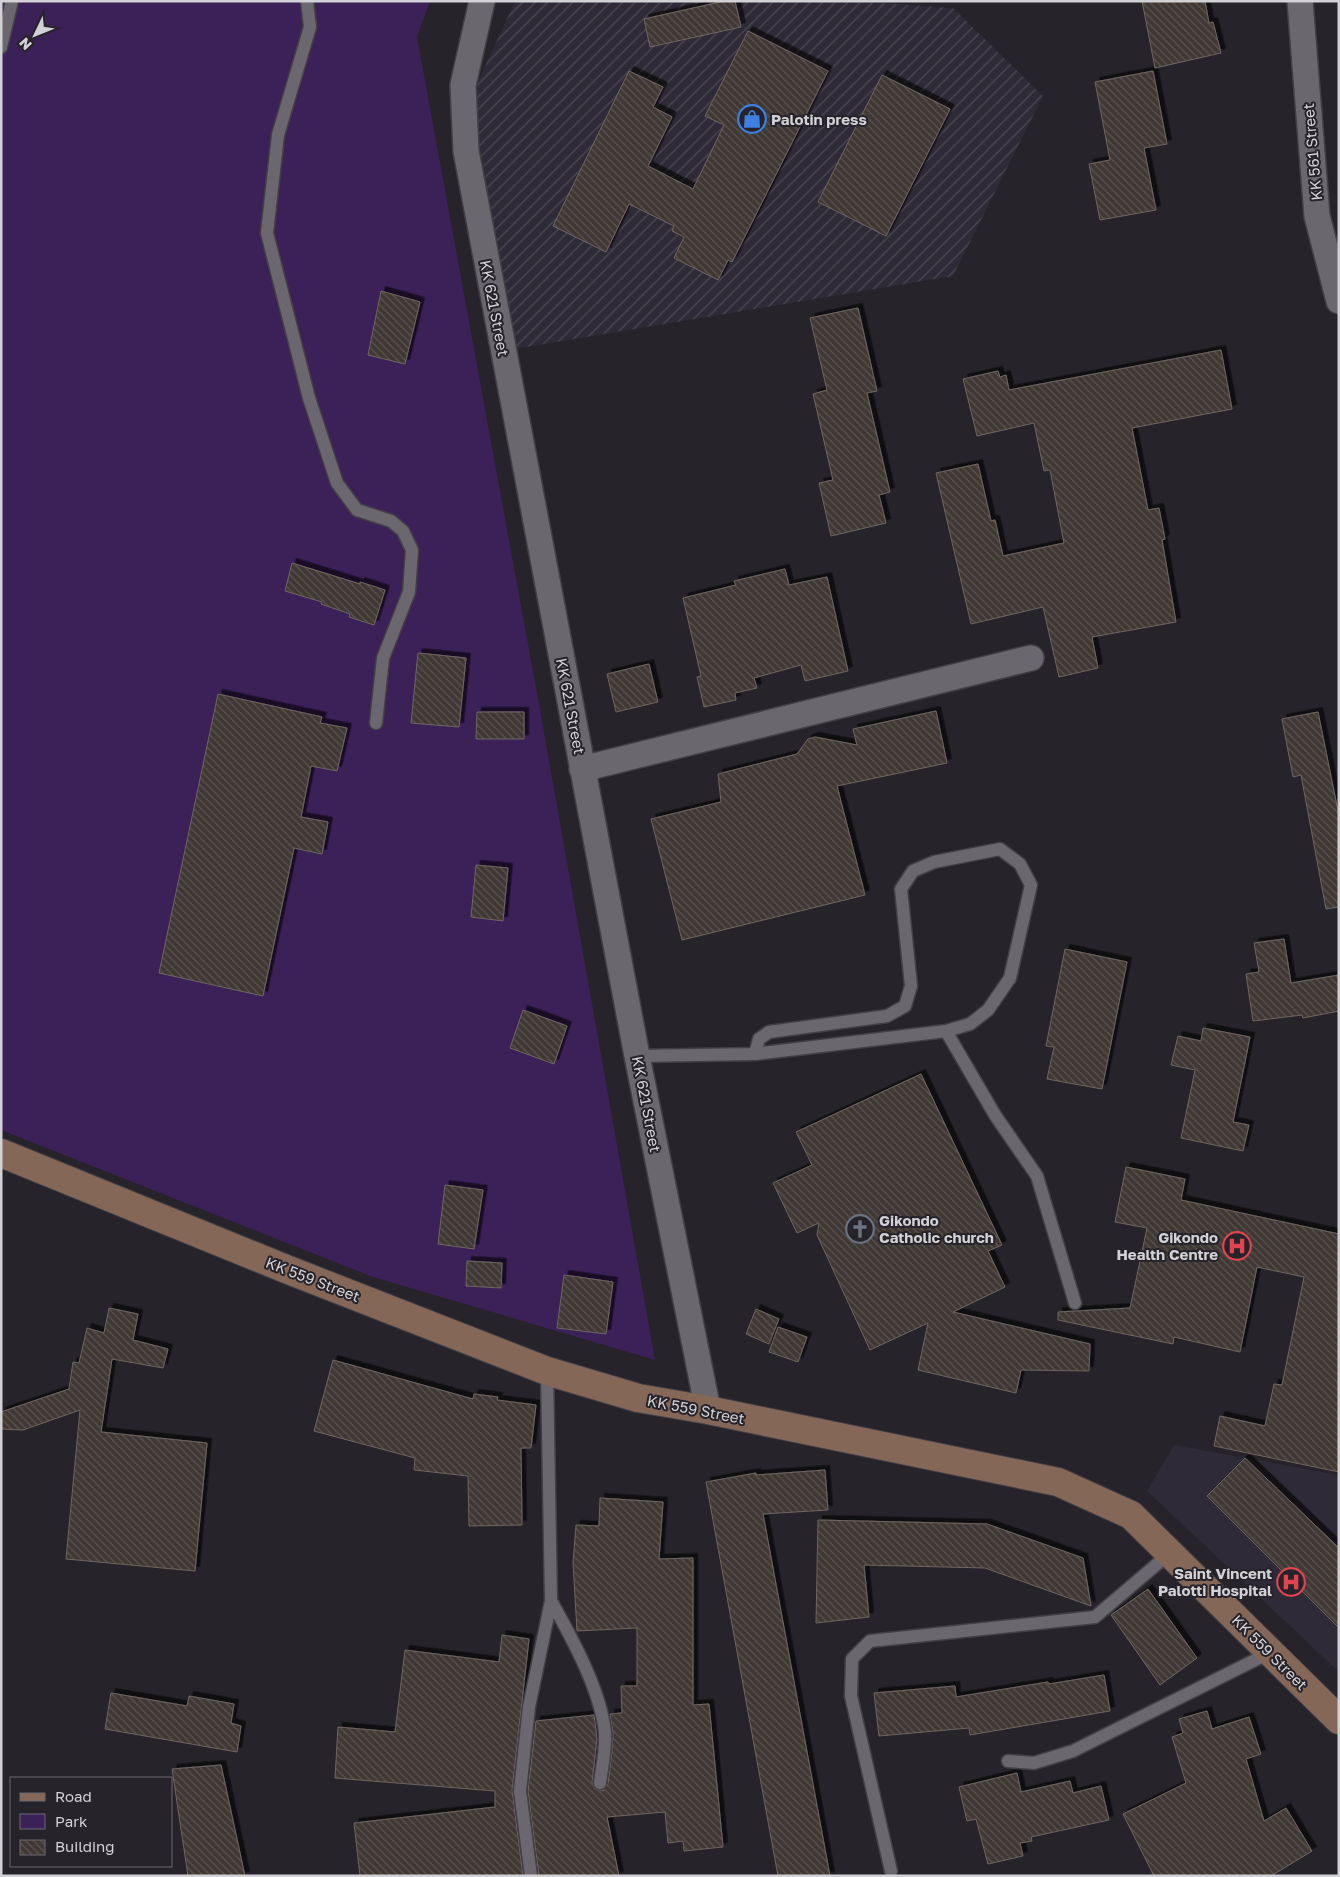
<svg xmlns="http://www.w3.org/2000/svg" width="1340" height="1877" font-family="'Golos Text',sans-serif">
<style>
.industrial{fill:url(#industrial-furrows)}
.built{fill:#2f2a37}
.park{fill:#3c2159}
.building{fill:url(#building-back-hatch);stroke:#6f6661;filter:url(#shadow)}
.lines{fill:none;stroke-linecap:round;stroke-linejoin:round}
.service-casing{stroke:#424045;stroke-width:15}
.minor-casing{stroke:#424045;stroke-width:28}
.secondary-casing{stroke:#424045;stroke-width:30}
.service{stroke:#6a676f;stroke-width:12}
.minor{stroke:#6a676f;stroke-width:25}
.secondary{stroke:#856758;stroke-width:28}
.labels{text-anchor:middle;dominant-baseline:central;stroke-width:4;stroke-linejoin:round;paint-order:stroke}
.poi-label{font-size:15px;font-weight:bold;fill:#d2d1d5;stroke:#26232a;text-anchor:start}
.street-label{font-size:15px;fill:#d2d1d5;stroke:#26232a}
</style>
<defs>
<pattern id="industrial-furrows" width="10" height="10" patternUnits="userSpaceOnUse" patternTransform="scale(1.25)"><rect width="10" height="10" fill="#2f2a37"/><path d="M-1 1l2-2M0 10L10 0M9 11l2-2" fill="none" stroke="#4c4853"/></pattern>
<pattern id="building-back-hatch" width="6" height="6" patternUnits="userSpaceOnUse" patternTransform="scale(1.25)"><rect width="6" height="6" fill="#403834"/><path d="M-1 5l2 2M0 0l6 6M5-1l2 2" fill="none" stroke="#5b5450"/></pattern>
<filter id="shadow"><feDropShadow dx="4.5" dy="-4.5" stdDeviation="0" flood-color="#0009"/></filter>
</defs>
<rect width="100%" height="100%" fill="#26232a"/>
<path class="industrial" d="M 515,1 L 855,1 L 953,8 L 1043,96 L 953,276 L 514,349 L 465,110 Z"/>
<path class="built" d="M 1174,1445 L 1339,1475 L 1339,1672 L 1147,1491 Z"/>
<path class="park" d="M 1,1 L 430,1 L 417,37 L 539,704 L 655,1360 L 373,1277 L 1,1130 Z"/>
<path class="building" d="M 725,1 L 735,1 L 741,27 L 650,47 L 644,19 Z
M 1142,1 L 1205,1 L 1209,23 L 1213,22 L 1221,53 L 1155,68 Z
M 748,31 L 828,71 L 732,262 L 728,260 L 718,280 L 674,258 L 684,237 L 672,231 L 674,226 L 629,204 L 606,252 L 553,226 L 629,71 L 663,87 L 653,107 L 672,117 L 648,166 L 693,189 L 724,125 L 705,116 Z
M 1153,71 L 1167,144 L 1144,148 L 1156,210 L 1100,220 L 1089,164 L 1110,160 L 1095,82 Z
M 882,75 L 950,109 L 886,236 L 818,202 Z
M 381,291 L 420,302 L 405,364 L 368,355 Z
M 858,308 L 877,391 L 867,393 L 890,492 L 879,495 L 886,523 L 831,536 L 819,483 L 833,480 L 813,394 L 827,390 L 810,318 Z
M 1221,350 L 1232,409 L 1132,428 L 1148,510 L 1159,508 L 1165,539 L 1162,540 L 1176,622 L 1092,637 L 1098,668 L 1059,677 L 1043,607 L 971,624 L 936,473 L 978,464 L 991,521 L 995,520 L 1003,556 L 1064,543 L 1050,470 L 1044,471 L 1034,423 L 977,436 L 963,379 L 998,371 L 1000,377 L 1006,375 L 1009,390 Z
M 292,563 L 360,584 L 360,582 L 385,590 L 374,625 L 349,617 L 350,614 L 321,604 L 322,602 L 285,591 Z
M 785,569 L 789,585 L 827,577 L 848,671 L 805,681 L 801,665 L 754,678 L 757,688 L 735,693 L 736,700 L 704,707 L 697,677 L 701,676 L 683,598 L 736,585 L 734,581 Z
M 418,653 L 466,658 L 459,727 L 411,723 Z
M 649,664 L 658,702 L 616,712 L 607,674 Z
M 218,694 L 322,717 L 320,723 L 347,728 L 337,771 L 311,766 L 301,817 L 328,822 L 322,854 L 294,848 L 263,996 L 159,973 Z
M 936,711 L 947,763 L 837,786 L 865,895 L 682,940 L 651,819 L 721,802 L 718,774 L 797,754 L 808,739 L 815,737 L 857,745 L 853,729 Z
M 477,712 L 524,712 L 524,739 L 476,739 Z
M 1318,712 L 1339,816 L 1339,907 L 1326,909 L 1301,775 L 1293,777 L 1282,719 Z
M 476,865 L 508,868 L 503,921 L 471,917 Z
M 1284,939 L 1291,983 L 1339,975 L 1339,1011 L 1303,1018 L 1302,1015 L 1253,1021 L 1246,974 L 1259,972 L 1254,943 Z
M 1065,949 L 1127,962 L 1102,1089 L 1047,1079 L 1054,1047 L 1046,1046 Z
M 523,1010 L 567,1026 L 554,1064 L 510,1048 Z
M 1203,1028 L 1250,1037 L 1233,1122 L 1249,1125 L 1243,1151 L 1181,1138 L 1195,1070 L 1171,1065 L 1178,1036 L 1201,1041 Z
M 921,1074 L 1002,1245 L 988,1251 L 1005,1287 L 953,1312 L 1090,1344 L 1089,1371 L 1021,1370 L 1016,1393 L 918,1370 L 928,1323 L 870,1350 L 817,1235 L 819,1223 L 797,1233 L 773,1183 L 812,1165 L 796,1132 Z
M 1126,1167 L 1185,1179 L 1181,1200 L 1339,1234 L 1339,1472 L 1214,1446 L 1220,1416 L 1265,1426 L 1274,1384 L 1282,1385 L 1304,1277 L 1257,1267 L 1240,1352 L 1174,1337 L 1173,1344 L 1058,1320 L 1058,1312 L 1130,1308 L 1147,1228 L 1115,1222 Z
M 445,1185 L 483,1190 L 474,1249 L 438,1244 Z
M 467,1261 L 502,1263 L 501,1288 L 466,1286 Z
M 564,1275 L 613,1282 L 606,1334 L 557,1328 Z
M 109,1308 L 138,1314 L 133,1340 L 168,1349 L 163,1368 L 112,1359 L 101,1432 L 207,1443 L 195,1571 L 66,1559 L 80,1410 L 23,1430 L 1,1429 L 1,1412 L 69,1389 L 73,1362 L 79,1363 L 87,1328 L 104,1333 Z
M 756,1309 L 779,1319 L 769,1344 L 746,1334 Z
M 778,1327 L 807,1337 L 798,1362 L 769,1352 Z
M 333,1360 L 473,1399 L 474,1394 L 498,1397 L 497,1400 L 536,1405 L 531,1448 L 521,1448 L 522,1525 L 469,1526 L 468,1476 L 414,1470 L 415,1458 L 314,1431 Z
M 1245,1458 L 1339,1548 L 1339,1628 L 1207,1496 Z
M 825,1470 L 828,1510 L 763,1514 L 830,1876 L 778,1876 L 706,1482 L 756,1473 L 756,1475 Z
M 600,1498 L 663,1502 L 659,1559 L 693,1558 L 693,1705 L 709,1704 L 723,1847 L 684,1851 L 683,1841 L 668,1843 L 665,1812 L 607,1817 L 619,1876 L 539,1876 L 528,1791 L 536,1721 L 594,1715 L 597,1739 L 592,1782 L 595,1789 L 603,1791 L 608,1784 L 612,1752 L 613,1733 L 610,1714 L 622,1713 L 621,1686 L 637,1686 L 637,1628 L 577,1631 L 573,1563 L 576,1525 L 599,1526 Z
M 818,1520 L 987,1524 L 1083,1558 L 1091,1606 L 985,1568 L 864,1565 L 869,1617 L 816,1623 Z
M 1148,1589 L 1197,1658 L 1160,1685 L 1111,1615 Z
M 502,1635 L 529,1639 L 512,1790 L 523,1876 L 360,1876 L 354,1823 L 495,1807 L 495,1791 L 335,1778 L 338,1727 L 395,1732 L 405,1650 L 499,1662 Z
M 1104,1675 L 1110,1711 L 970,1735 L 969,1728 L 879,1736 L 874,1693 L 955,1686 L 956,1697 L 1048,1682 L 1049,1684 Z
M 111,1693 L 187,1706 L 189,1696 L 234,1704 L 231,1723 L 241,1726 L 237,1752 L 105,1729 Z
M 1207,1711 L 1212,1729 L 1249,1717 L 1261,1754 L 1246,1759 L 1264,1821 L 1286,1808 L 1312,1851 L 1271,1876 L 1154,1876 L 1123,1814 L 1186,1783 L 1172,1737 L 1183,1733 L 1179,1719 Z
M 221,1765 L 245,1876 L 188,1876 L 172,1769 Z
M 1017,1773 L 1021,1792 L 1070,1781 L 1073,1793 L 1101,1786 L 1109,1820 L 1031,1837 L 1032,1841 L 1020,1843 L 1023,1856 L 988,1864 L 976,1819 L 967,1821 L 959,1787 Z"/>
<g class="lines">
<defs>
<path id="service" d="M 307,1 L 310,27 L 278,135 L 267,233 L 309,398 L 337,483 L 357,510 L 391,521 L 403,531 L 412,550 L 409,592 L 383,658 L 376,723
M 1,47 L 12,1
M 946,1031 L 995,1115 L 1037,1176 L 1075,1303
M 637,1056 L 755,1054 L 946,1031 L 970,1024 L 988,1010 L 1010,978 L 1031,885 L 1020,864 L 1000,849 L 934,862 L 913,871 L 901,889 L 911,986 L 905,1006 L 887,1016 L 769,1032 L 759,1039 L 755,1054
M 551,1601 C 572,1638 601,1691 605,1733 C 606,1749 602,1767 600,1783
M 1008,1761 L 1034,1763 L 1073,1751 L 1271,1652
M 891,1871 L 851,1696 L 852,1659 L 870,1641 L 1095,1617 L 1170,1553
M 531,1876 L 520,1791 L 529,1707 L 551,1601 L 547,1371"/>
<path id="minor" d="M 482,1 L 463,85 L 466,151 L 637,1056 L 708,1410
M 1300,1 L 1317,216 L 1339,301
M 582,769 L 1031,658"/>
<path id="secondary" d="M 1,1153 L 286,1269 L 547,1371 L 638,1398 L 708,1410 L 1058,1482 L 1131,1515 L 1339,1720"/>
</defs>
<use href="#service" class="service-casing"/>
<use href="#minor" class="minor-casing"/>
<use href="#secondary" class="secondary-casing"/>
<use href="#service" class="service"/>
<use href="#minor" class="minor"/>
<use href="#secondary" class="secondary"/>
</g>
<defs>
<symbol id="shop-ring" viewBox="-11 -11 22 22"><circle r="9.5" fill="#26232a" stroke="#3f7fe0" stroke-width="1.5"/><path d="M-5-2.5h2.3a2.7 3.5 0 0 1 5.4 0H5L5.5 6h-11ZM-1.5-2.5h3a1.5 2.3 0 0 0-3 0Z" fill="#3f7fe0"/></symbol>
<symbol id="church-ring" viewBox="-11 -11 22 22"><circle r="9.5" fill="#26232a" stroke="#6b7280" stroke-width="1.5"/><path d="M-1.2-6h2.4v3.5h3.3v2.4h-3.3V6h-2.4V-.1h-3.3v-2.4h3.3Z" fill="#6b7280"/></symbol>
<symbol id="hospital-ring" viewBox="-11 -11 22 22"><circle r="9.5" fill="#26232a" stroke="#e0444e" stroke-width="1.5"/><path d="M-5-5h3v3.5h4V-5h3V5h-3V1.5h-4V5h-3Z" fill="#e0444e"/></symbol>
</defs>
<g fill-rule="evenodd">
<use href="#shop-ring" x="736" y="103" width="32" height="32"/>
<use href="#church-ring" x="844" y="1213" width="32" height="32"/>
<use href="#hospital-ring" x="1221" y="1230" width="32" height="32"/>
<use href="#hospital-ring" x="1275" y="1566" width="32" height="32"/>
</g>
<g class="labels">
<g class="poi-label">
<text x="771" y="119">Palotin press</text>
<text x="879" y="1220">Gikondo<tspan x="879" dy="17">Catholic church</tspan></text>
<text x="1218" y="1237" text-anchor="end">Gikondo<tspan x="1218" dy="17">Health Centre</tspan></text>
<text x="1272" y="1573" text-anchor="end">Saint Vincent<tspan x="1272" dy="17">Palotti Hospital</tspan></text>
</g>
<g class="street-label">
<text transform="translate(1312 152) rotate(-95)">KK 561 Street</text>
<text transform="translate(495 308) rotate(79)">KK 621 Street</text>
<text transform="translate(571 706) rotate(79)">KK 621 Street</text>
<text transform="translate(647 1104) rotate(79)">KK 621 Street</text>
<text transform="translate(313 1279) rotate(21)">KK 559 Street</text>
<text transform="translate(696 1409) rotate(11)">KK 559 Street</text>
<text transform="translate(1270 1652) rotate(45)">KK 559 Street</text>
</g>
</g>
<rect width="1340" height="1877" fill="none" stroke="#d2d1d5" stroke-width="5"/>
<rect x="10" y="1777" width="162" height="90" fill="#26232a" stroke="#6b696e"/>
<rect x="20" y="1793" width="25" height="8" fill="#856758" stroke="#6b696e"/>
<text x="55" y="1802" font-size="15" fill="#d2d1d5">Road</text>
<rect x="20" y="1814" width="25" height="15" fill="#3c2159" stroke="#6b696e"/>
<text x="55" y="1827" font-size="15" fill="#d2d1d5">Park</text>
<rect x="20" y="1840" width="25" height="15" fill="url(#building-back-hatch)" stroke="#6b696e"/>
<text x="55" y="1852" font-size="15" fill="#d2d1d5">Building</text>
<g transform="translate(35 35) rotate(227)" stroke="#26232a" stroke-width="4" paint-order="stroke">
<path d="M0-4L9 19L0 12L-9 19Z" fill="#d2d1d5"/>
<text y="-8" font-size="14" font-weight="bold" text-anchor="middle" fill="#d2d1d5">N</text>
</g>
</svg>
